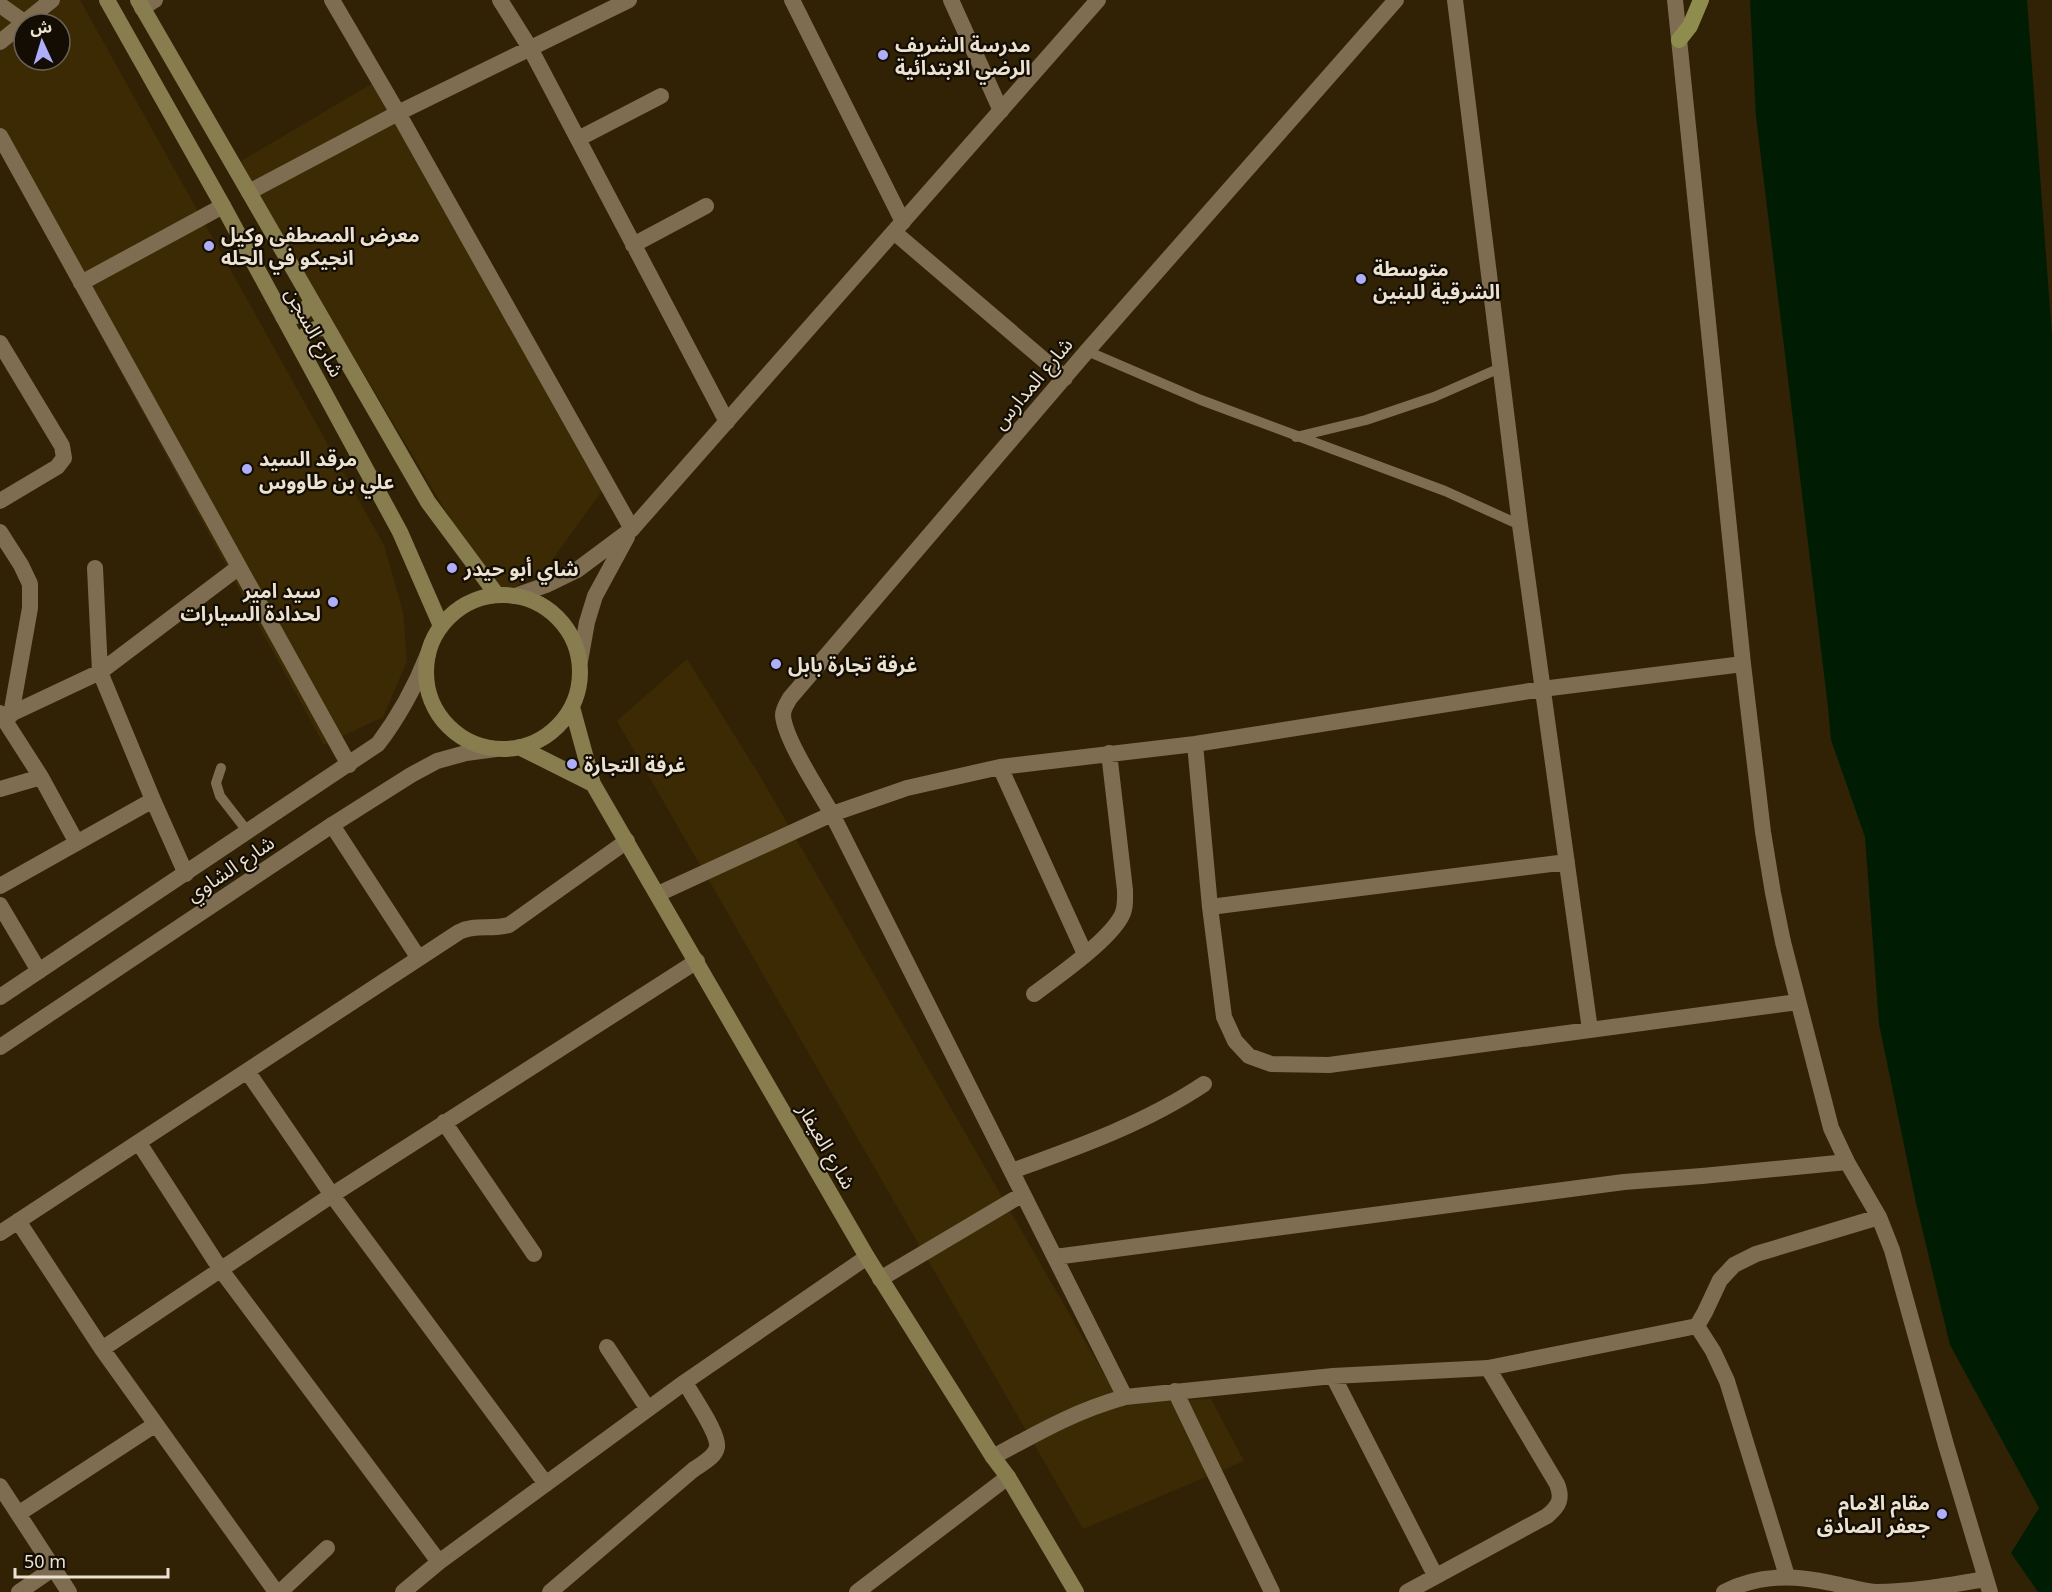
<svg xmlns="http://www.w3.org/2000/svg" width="2052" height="1592" font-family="'Noto Sans','Noto Sans Arabic',sans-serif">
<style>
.built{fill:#3c2a04;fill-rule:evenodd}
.water{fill:#001d03}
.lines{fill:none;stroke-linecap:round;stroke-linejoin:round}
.service{stroke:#7e6d50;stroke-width:10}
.minor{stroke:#7e6d50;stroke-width:16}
.tertiary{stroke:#7e6d50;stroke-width:16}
.secondary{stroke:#877d4f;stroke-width:16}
.primary{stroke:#8f8d4e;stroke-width:16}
.poi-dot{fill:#aeaefb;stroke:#130d03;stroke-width:2}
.labels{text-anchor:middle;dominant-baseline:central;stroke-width:4.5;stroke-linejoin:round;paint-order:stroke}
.poi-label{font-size:20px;font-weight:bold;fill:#ece2d2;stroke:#130d03;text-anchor:start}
.street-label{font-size:20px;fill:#ece2d2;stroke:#130d03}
</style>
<rect width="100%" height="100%" fill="#312206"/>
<path class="built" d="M 0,0 L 80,0 L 384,545 L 403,612 L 407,661 L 383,717 L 324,745 L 0,151 ZM 24,24 L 60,24 L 60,60 L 24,60 Z
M 383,77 L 602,491 L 545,570 L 497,597 L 238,163 Z
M 687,659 L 760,776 L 1120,1402 L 1211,1399 L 1244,1461 L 1083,1529 L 617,721 Z"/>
<path class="water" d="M 1750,0 L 2027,0 L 2052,336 L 2052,1592 L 2038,1592 L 2011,1553 L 2039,1508 L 1950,1345 L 1916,1203 L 1879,1024 L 1865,837 L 1831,740 L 1828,707 L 1756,117 Z"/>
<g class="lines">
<path class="service" d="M 1087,351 L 1201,400 L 1445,491 L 1520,525
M 1296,437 L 1366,420 L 1434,397 L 1500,368
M 221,768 L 216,783 L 220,796 L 248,832"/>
<path class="minor" d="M 332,0 L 398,113 L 632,529
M 500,0 L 530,48 L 727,422
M 792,0 L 903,222
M 951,0 L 1001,111
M 1455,0 L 1520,525 L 1590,1030
M 1675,0 L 1743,664 L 1763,832 L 1773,893 L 1783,942 L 1831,1128 L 1847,1162 L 1879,1217 L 1892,1250 L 1946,1445 L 1990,1592
M 0,5 L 24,22
M 142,8 L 155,0
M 0,42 L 52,0
M 0,136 L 349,765
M 578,139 L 661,96
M 249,192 L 398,113 L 629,0
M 894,232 L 1065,378
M 633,245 L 706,206
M 81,283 L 223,206
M 0,343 L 62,446 L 64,458 L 57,467 L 0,501
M 0,532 L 21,565 L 30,584 L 30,608 L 11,715
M 95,568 L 100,672 L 153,800 L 186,874
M 0,713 L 41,777 L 77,843
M 0,719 L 100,672 L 239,567
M 1195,744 L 1210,907 L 1224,1017 L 1235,1041 L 1249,1056 L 1271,1064 L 1329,1065 L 1798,1002
M 1000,767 L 1085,954
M 0,789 L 41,777
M 332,825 L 418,957
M 0,886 L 153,800
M 658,894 L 832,814 L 907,788 L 1000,767 L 1195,744 L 1542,689 L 1743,664
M 0,905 L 39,971
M 1210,907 L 1567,862
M 1034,994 C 1058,976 1107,942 1121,917 C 1126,909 1125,899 1125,890 L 1109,753
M 247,1071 L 332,1195 L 546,1484
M 444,1122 L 534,1254
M 139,1143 L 221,1270 L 439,1562
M 1012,1171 C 1078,1147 1146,1123 1204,1084
M 18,1221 L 102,1349 L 276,1592
M 0,1233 L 459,932 C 474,924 491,930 509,925 L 627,841
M 1055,1257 L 1624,1182 L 1702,1176 L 1847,1162
M 880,1279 L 1023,1194
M 1697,1326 L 1713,1351 L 1727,1381 L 1787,1576
M 607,1347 L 648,1409
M 102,1349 L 332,1195 L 697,961
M 1333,1376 L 1435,1575
M 1175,1391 L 1272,1592
M 1125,1397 L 832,814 C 819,791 784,738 783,715 C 783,709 787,703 790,698 L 1087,351 L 1396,0
M 993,1457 C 1039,1432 1075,1411 1125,1397 L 1333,1376 L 1488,1368 L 1697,1326 L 1705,1312 L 1720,1280 L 1734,1265 L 1756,1254 L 1879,1217
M 0,1486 L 69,1592
M 18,1514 L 156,1424
M 19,1592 L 54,1568
M 280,1592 L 327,1548
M 403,1592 L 439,1562 L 685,1382 L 867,1257
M 550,1592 L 693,1470 C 701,1464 715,1458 717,1447 C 719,1433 692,1396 685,1382
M 857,1592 L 1008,1477
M 1407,1592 L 1547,1516 C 1559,1506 1563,1499 1557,1484 L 1488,1368
M 1724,1592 C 1759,1574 1794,1575 1831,1583 C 1847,1586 1861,1591 1876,1592 C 1913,1592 1950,1585 1986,1579"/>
<path class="tertiary" d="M 515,596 L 546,585 L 577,570 L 632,529 L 1098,0
M 580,661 L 587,622 L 595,596 L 627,537
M 0,997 L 378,744 C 400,715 415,687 428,654
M 0,1047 L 332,825 L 411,775 L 437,761 L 466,753 L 496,749"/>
<path class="secondary" d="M 107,0 L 223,206 L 400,532 L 441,626
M 138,0 L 428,502 L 497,595
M 283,317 C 298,318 306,314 311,300
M 299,346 C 305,332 312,327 327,328
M426 672a77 77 0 1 1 154 0a77 77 0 1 1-154 0Z
M 572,707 L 593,784 L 867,1257 L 993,1457 L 1008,1477 L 1076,1592
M 519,747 L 593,784"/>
<path class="primary" d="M 1679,40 L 1690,26 L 1701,0"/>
</g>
<g class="poi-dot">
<circle cx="883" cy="55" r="6"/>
<circle cx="209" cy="246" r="6"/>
<circle cx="1361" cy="279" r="6"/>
<circle cx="247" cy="469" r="6"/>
<circle cx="452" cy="568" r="6"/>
<circle cx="333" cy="602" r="6"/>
<circle cx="776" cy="664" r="6"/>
<circle cx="572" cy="764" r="6"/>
<circle cx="1942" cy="1514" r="6"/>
</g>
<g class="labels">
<g class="poi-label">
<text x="895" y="44">مدرسة الشريف<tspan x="895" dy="23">الرضي الابتدائية</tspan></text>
<text x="221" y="234">معرض المصطفى وكيل<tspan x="221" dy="23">انجيكو في الحله</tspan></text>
<text x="1373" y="268">متوسطة<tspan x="1373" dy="23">الشرقية للبنين</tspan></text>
<text x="259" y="458">مرقد السيد<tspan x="259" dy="23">علي بن طاووس</tspan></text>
<text x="464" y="568">شاي أبو حيدر</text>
<text x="321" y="590" text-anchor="end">سيد امير<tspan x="321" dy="23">لحدادة السيارات</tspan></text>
<text x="788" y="664">غرفة تجارة بابل</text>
<text x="584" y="764">غرفة التجارة</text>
<text x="1930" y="1502" text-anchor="end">مقام الامام<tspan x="1930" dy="23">جعفر الصادق</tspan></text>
</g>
<g class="street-label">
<text transform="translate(315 332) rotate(61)">شارع السجن</text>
<text transform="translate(1032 383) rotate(-50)">شارع المدارس</text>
<text transform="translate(230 868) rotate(-34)">شارع الشاوي</text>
<text transform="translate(827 1146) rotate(60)">شارع العيفار</text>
</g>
</g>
<g transform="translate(42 42) rotate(356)"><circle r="28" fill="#130d03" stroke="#6a6256" stroke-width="1.5"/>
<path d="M0-4.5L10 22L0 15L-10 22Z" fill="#aeaefb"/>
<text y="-9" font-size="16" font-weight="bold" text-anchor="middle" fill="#ece2d2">ش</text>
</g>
<path d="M15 1568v9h153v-9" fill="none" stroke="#ece2d2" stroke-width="3"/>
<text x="24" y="1568" font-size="18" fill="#ece2d2" stroke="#130d03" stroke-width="4.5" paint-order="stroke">50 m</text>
</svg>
